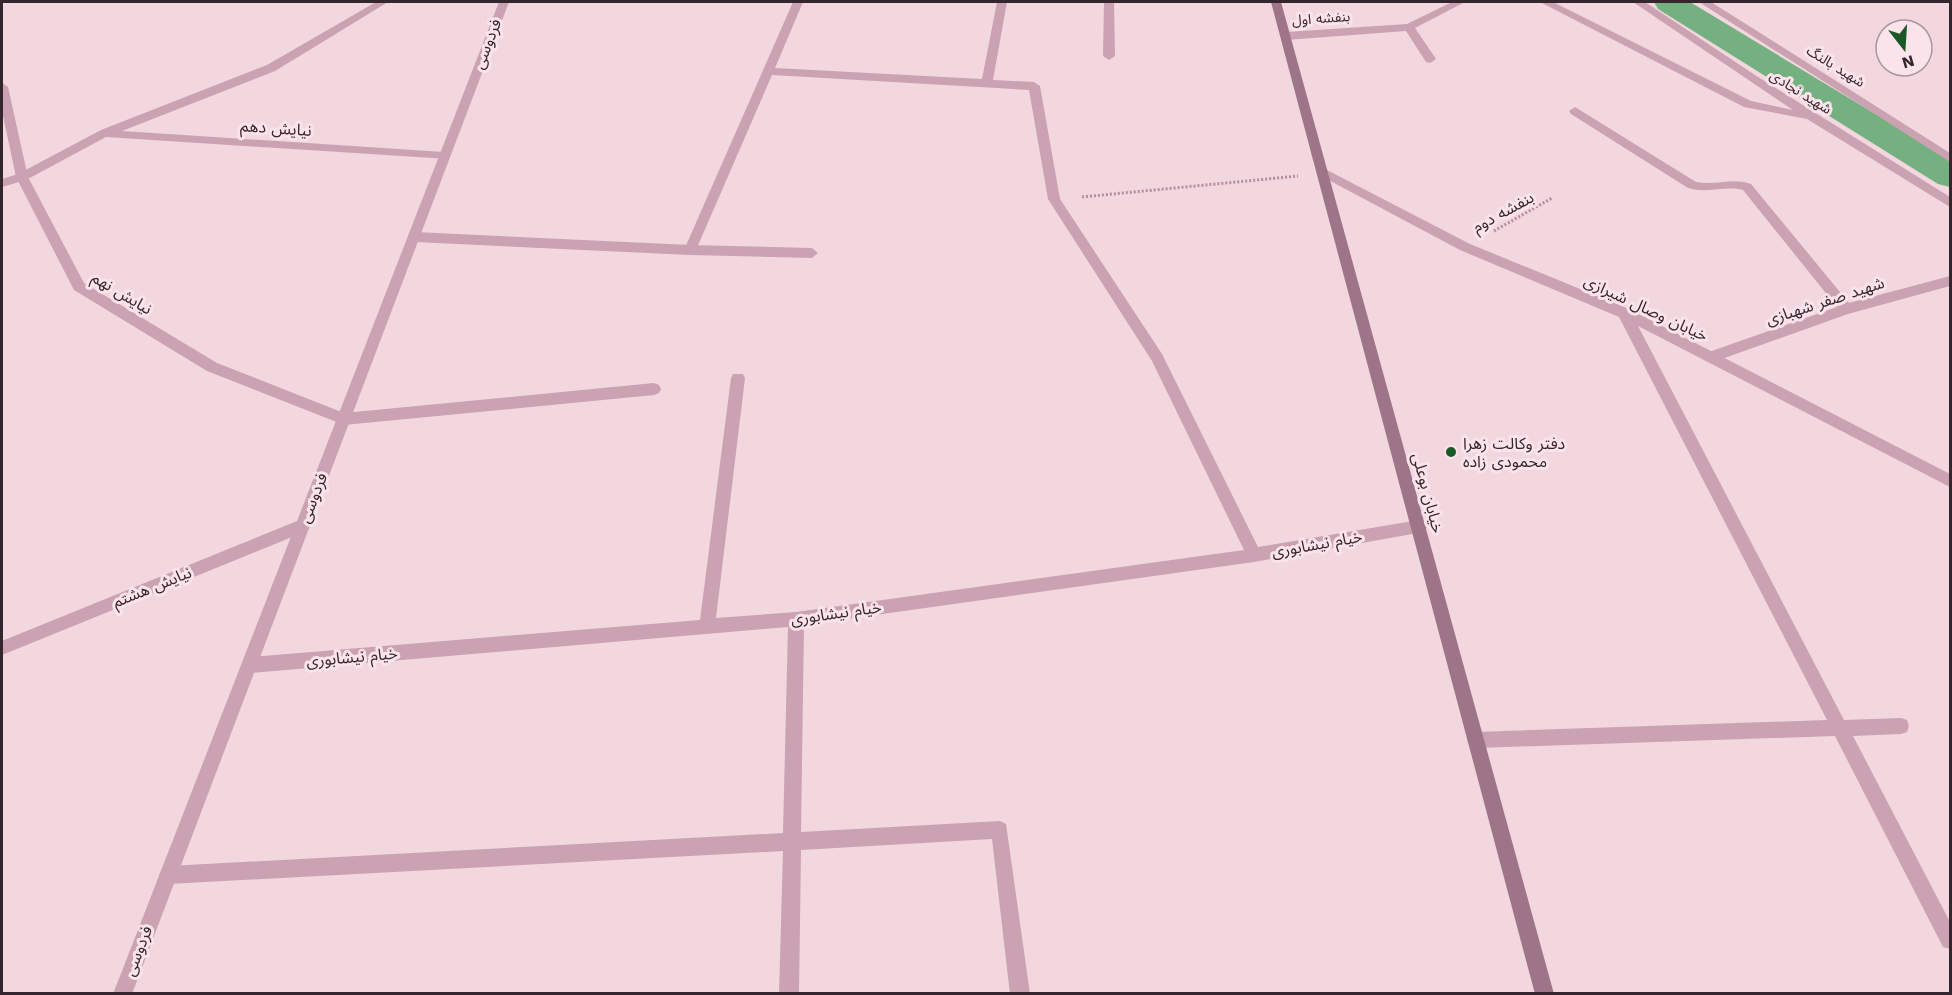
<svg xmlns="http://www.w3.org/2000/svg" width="1952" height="995" font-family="'Work Sans','Noto Sans Arabic',sans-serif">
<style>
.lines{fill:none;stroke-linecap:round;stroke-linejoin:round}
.canal{fill:#75b080;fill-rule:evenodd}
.path{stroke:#b68d9e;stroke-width:3;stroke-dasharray:2 2;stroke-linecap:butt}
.service{fill:#caa2b2;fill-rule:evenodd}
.minor{fill:#caa2b2;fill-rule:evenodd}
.tertiary{fill:#caa2b2;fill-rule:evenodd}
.secondary{fill:#9e7488;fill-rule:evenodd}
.poi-dot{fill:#195827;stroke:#fae3ea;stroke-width:2}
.labels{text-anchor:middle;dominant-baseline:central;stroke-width:6;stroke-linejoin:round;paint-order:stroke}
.far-street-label{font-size:14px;fill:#35252d;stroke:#fae3ea}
.street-label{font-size:16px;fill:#35252d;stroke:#fae3ea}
.poi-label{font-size:16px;fill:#35252d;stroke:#fae3ea;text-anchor:start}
</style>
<rect width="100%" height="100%" fill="#f2d7df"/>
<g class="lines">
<path class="canal" d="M 1654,2 L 1690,2 L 1950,159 L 1950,187 L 1938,184 L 1658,9 Z"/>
<path class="path" d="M 1082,197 L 1298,176
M 1494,231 L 1552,198"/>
<path class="service" d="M 1452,2 L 1465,2 L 1415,28 L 1436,59 L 1430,63 L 1426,62 L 1406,31 L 1286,40 L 1280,36 L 1286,32 L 1407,24 Z
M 1540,2 L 1553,2 L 1751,101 L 1793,110 L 1633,2 L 1645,2 L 1758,77 L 1950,197 L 1950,207 L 1807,119 L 1744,107 Z
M 1699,2 L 1711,2 L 1950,153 L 1950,162 Z
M 2,83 L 8,87 L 28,177 L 84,283 L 217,363 L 349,415 L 351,419 L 349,423 L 339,423 L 207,371 L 74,290 L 16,177 L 2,111 Z
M 1575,107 L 1696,182 C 1715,186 1732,177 1751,184 L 1849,303 L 1950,276 L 1950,286 L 1848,314 L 1716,361 L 1706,361 L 1704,357 L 1706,353 L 1837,307 L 1743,190 C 1724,185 1708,194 1688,188 L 1571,114 L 1569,111 Z
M 415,232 L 690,245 L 812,248 L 818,253 L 812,258 L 690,255 L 415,242 L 409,237 Z"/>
<path class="minor" d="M 376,2 L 388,2 L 275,71 L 122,131 L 444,152 L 448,153 L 448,159 L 106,137 L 26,180 L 2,187 L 2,179 L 18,174 L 101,130 L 267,65 Z
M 793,2 L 803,2 L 775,68 L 982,79 L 997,2 L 1007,2 L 993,80 L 1034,82 L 1040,86 L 1060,199 L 1162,354 L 1258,547 L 1419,520 L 1424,522 L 1427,527 L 1424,532 L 1254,562 L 804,625 L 801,832 L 1000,821 L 1006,824 L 1030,994 L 1010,994 L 992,839 L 801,850 L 799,994 L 779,994 L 783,851 L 168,884 L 162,881 L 159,875 L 162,869 L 168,866 L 783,833 L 788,627 L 250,673 L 244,670 L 242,665 L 244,660 L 250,657 L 700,620 L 731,378 L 733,374 L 743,374 L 745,378 L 716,618 L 796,612 L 1244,550 L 1152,361 L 1048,199 L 1029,90 L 772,75 L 696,250 L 695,253 L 685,253 L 684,250 Z
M 1104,2 L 1114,2 L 1115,56 L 1109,60 L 1103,56 Z
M 1325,169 L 1470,244 L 1629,309 L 1950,474 L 1950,487 L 1638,326 L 1844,720 L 1901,718 L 1907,720 L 1909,726 L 1907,732 L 1901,734 L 1853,736 L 1950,922 L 1950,949 L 1943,947 L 1835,736 L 1476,748 L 1470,746 L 1467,740 L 1470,734 L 1476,732 L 1827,720 L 1619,317 L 1460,250 L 1321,176 L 1321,170 Z
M 654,383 L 659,385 L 661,389 L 659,393 L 654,395 L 344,425 L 339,423 L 337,419 L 339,415 L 344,413 Z
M 302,519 L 307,521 L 310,526 L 307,531 L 2,655 L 2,641 Z"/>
<path class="tertiary" d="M 499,2 L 509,2 L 132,994 L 113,994 Z"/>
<path class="secondary" d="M 1271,2 L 1281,2 L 1554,994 L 1535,994 Z"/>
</g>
<circle class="poi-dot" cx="1451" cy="452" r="6"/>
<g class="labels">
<g class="far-street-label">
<text transform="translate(1321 18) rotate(-4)">بنفشه اول</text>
<text transform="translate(1836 66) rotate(32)">شهيد بالنگ</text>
<text transform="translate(1801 92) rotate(32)">شهید نجادی</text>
</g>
<g class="street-label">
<text transform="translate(487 44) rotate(-69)">فردوسی</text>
<text transform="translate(276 128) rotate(4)">نیایش دهم</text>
<text transform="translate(1503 212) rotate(-29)">بنفشه دوم</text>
<text transform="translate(122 293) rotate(31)">نیایش نهم</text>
<text transform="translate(1825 301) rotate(-18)">شهید صفر شهبازی</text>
<text transform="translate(1646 308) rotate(25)">خیابان وصال شیرازی</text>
<text transform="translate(1428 493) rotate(75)">خیابان بوعلی</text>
<text transform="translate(313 498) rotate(-69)">فردوسی</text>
<text transform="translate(1317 544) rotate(-10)">خیام نیشابوری</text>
<text transform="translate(152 587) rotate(-22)">نیایش هشتم</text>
<text transform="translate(836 613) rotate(-8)">خیام نیشابوری</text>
<text transform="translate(352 657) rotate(-5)">خیام نیشابوری</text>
<text transform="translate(138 951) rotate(-69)">فردوسی</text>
</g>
<g class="poi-label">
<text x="1463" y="443">دفتر وکالت زهرا<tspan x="1463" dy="18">محمودی زاده</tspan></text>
</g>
</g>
<rect width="1952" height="995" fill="none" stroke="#35252d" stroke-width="6"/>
<g transform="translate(1904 48) rotate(163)"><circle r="28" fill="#fae3ea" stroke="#ab979e" stroke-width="1.5"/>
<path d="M0-4.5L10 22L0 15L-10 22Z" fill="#195827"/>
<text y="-9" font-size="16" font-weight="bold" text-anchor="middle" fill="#35252d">N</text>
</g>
</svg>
